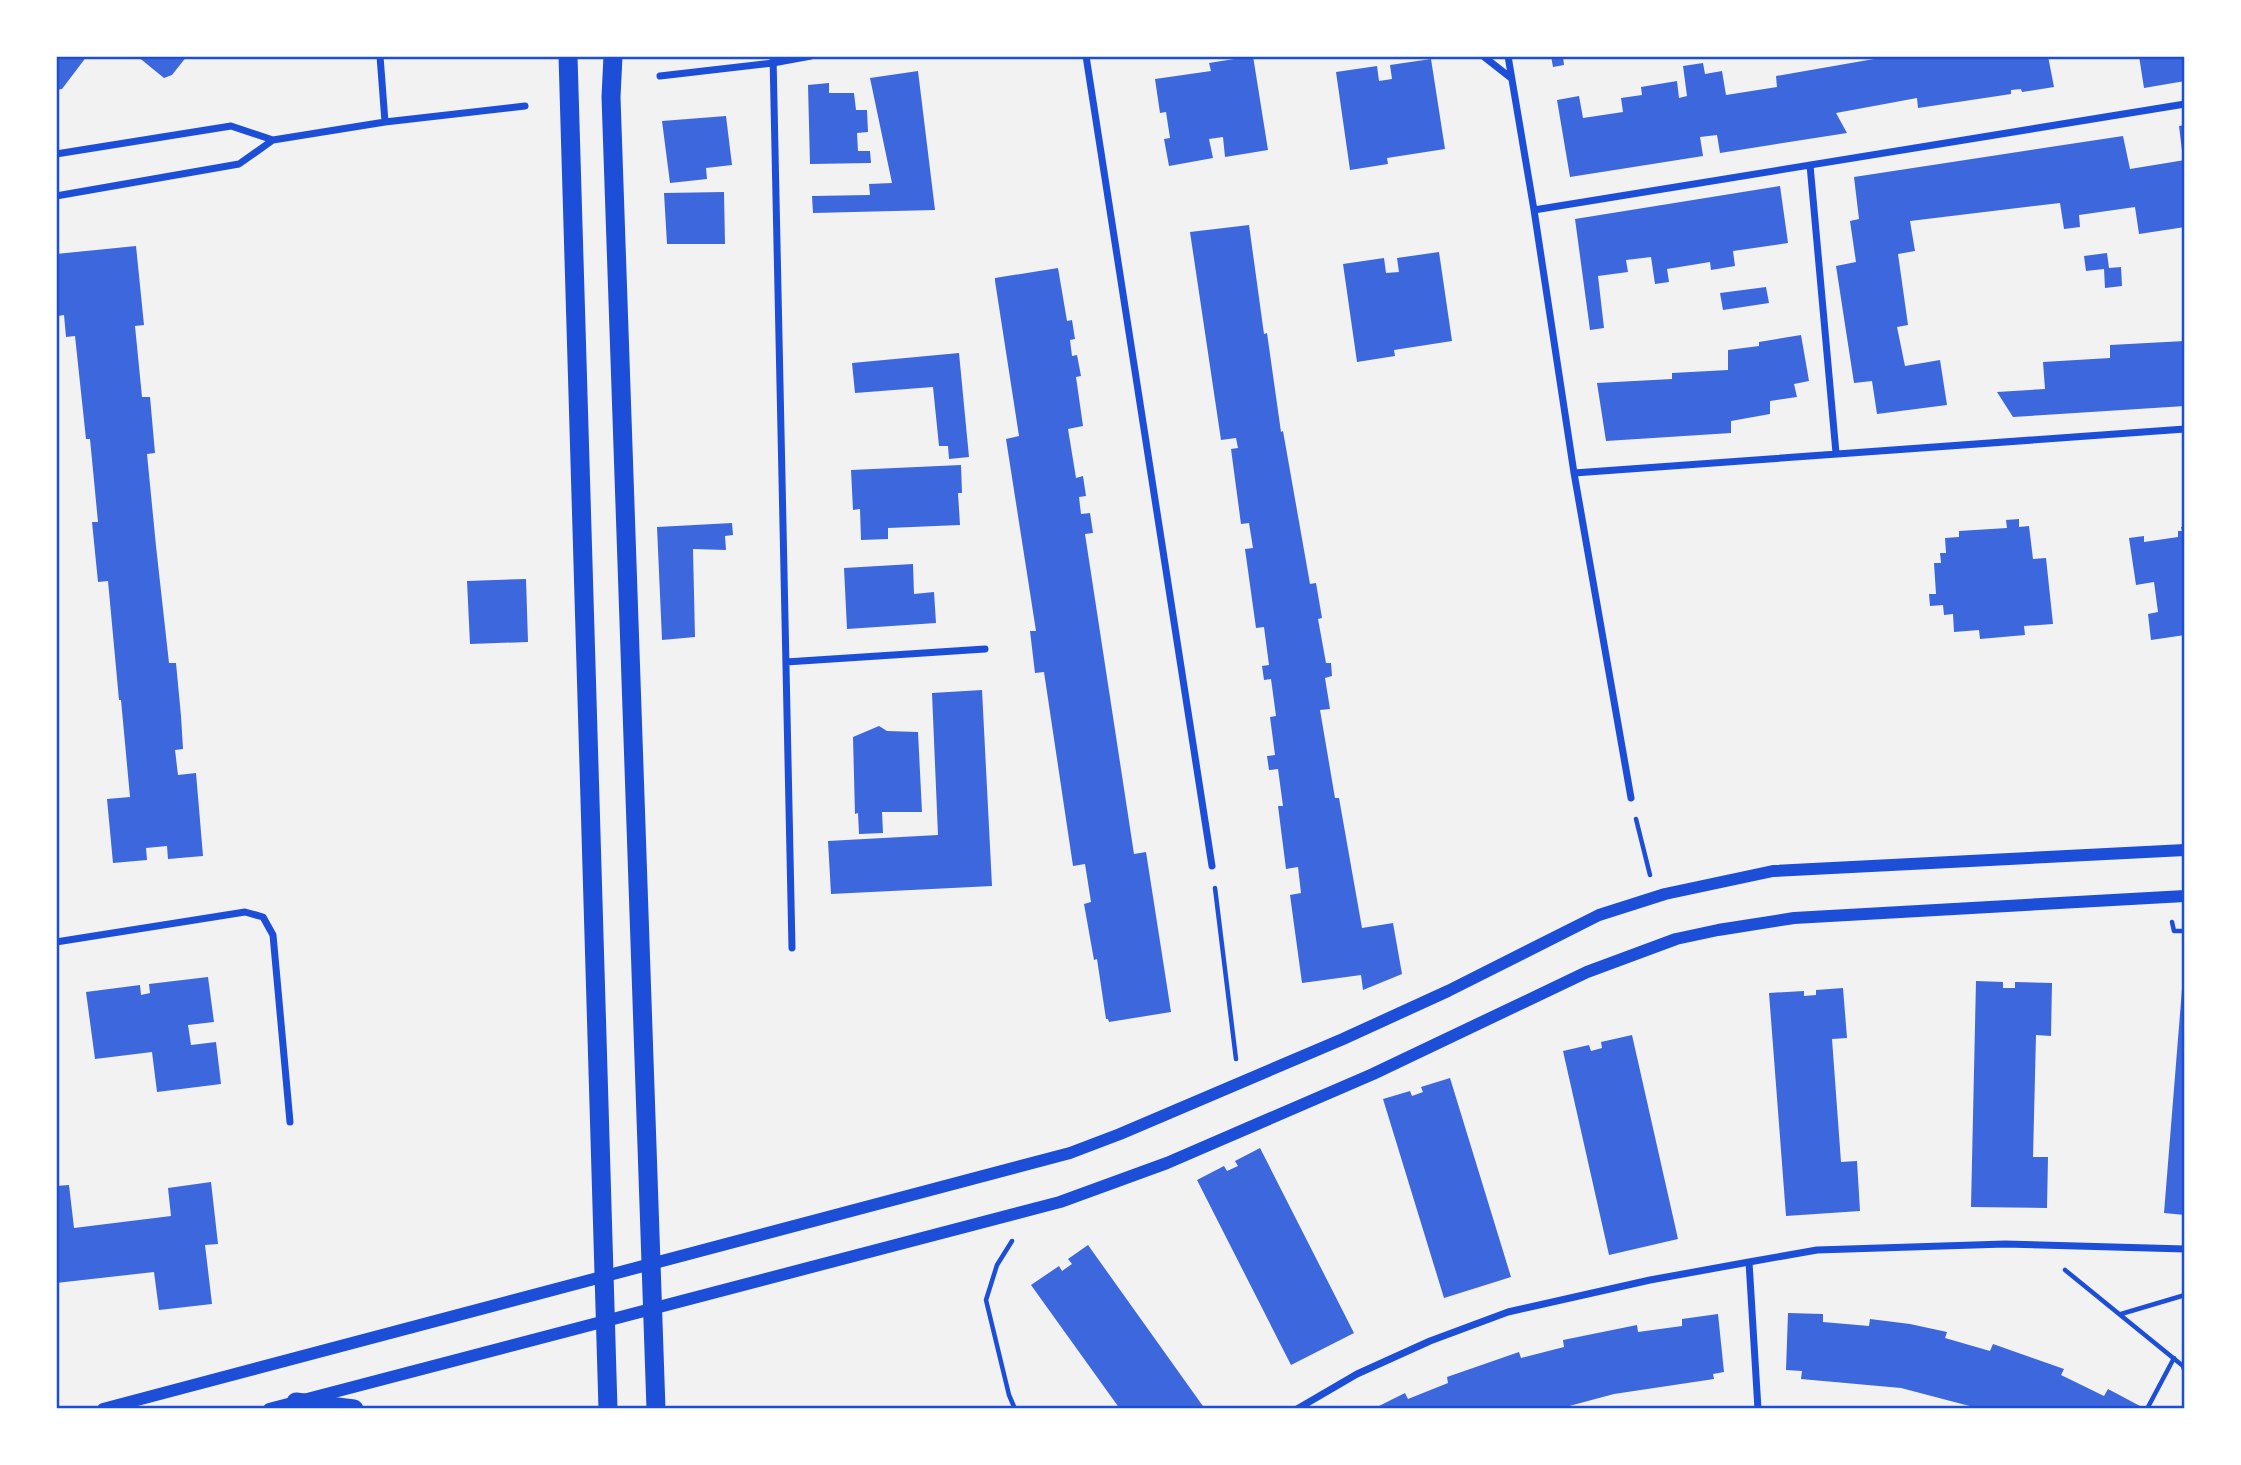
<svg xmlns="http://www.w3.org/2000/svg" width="2241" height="1465" font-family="Raleway,sans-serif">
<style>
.building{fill:#3d67dc}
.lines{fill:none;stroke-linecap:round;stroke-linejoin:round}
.path{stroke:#1d4ed8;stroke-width:4.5}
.minor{stroke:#1d4ed8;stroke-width:7}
.tertiary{stroke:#1d4ed8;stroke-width:12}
.trunk{stroke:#1d4ed8;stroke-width:19}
.neatline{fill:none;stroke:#1d4ed8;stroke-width:2.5}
</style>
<rect width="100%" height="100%" fill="#f2f2f2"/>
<path class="building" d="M 56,56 L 87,56 L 62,89 L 56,90 Z
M 137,56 L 187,56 L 172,75 L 164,78 Z
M 1253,56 L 1268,150 L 1225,157 L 1223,137 L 1209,139 L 1213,158 L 1169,166 L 1164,139 L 1170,138 L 1166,112 L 1160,113 L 1155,79 L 1211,71 L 1209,63 Z
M 1551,56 L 1563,56 L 1564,65 L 1553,67 Z
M 1891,56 L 2048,56 L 2054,87 L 2022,92 L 2021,89 L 2011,90 L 2011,94 L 1918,108 L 1917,98 L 1836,113 L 1847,133 L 1720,153 L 1717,135 L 1700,137 L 1703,156 L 1570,177 L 1557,100 L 1579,96 L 1583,118 L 1623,112 L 1621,98 L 1642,95 L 1641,87 L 1677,81 L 1679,98 L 1687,96 L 1683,66 L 1703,63 L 1705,74 L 1722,71 L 1726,95 L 1777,87 L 1776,76 Z
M 2139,56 L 2185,56 L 2185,81 L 2144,88 Z
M 1431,59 L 1445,149 L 1387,158 L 1388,164 L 1350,170 L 1336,72 L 1377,66 L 1379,81 L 1392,79 L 1390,65 Z
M 918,71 L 935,210 L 813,213 L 812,196 L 870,195 L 869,184 L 892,183 L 870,78 Z
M 829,83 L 829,93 L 854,93 L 856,110 L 867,110 L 868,132 L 857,133 L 858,151 L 870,151 L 871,163 L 810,164 L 808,85 Z
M 726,116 L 732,165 L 706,168 L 707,179 L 670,183 L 662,121 Z
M 2185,125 L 2185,159 L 2183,159 L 2179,126 Z
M 2123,136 L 2130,169 L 2185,160 L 2185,227 L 2139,234 L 2135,207 L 2079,215 L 2080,227 L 2064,229 L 2060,203 L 1910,221 L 1915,251 L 1898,254 L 1908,325 L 1897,327 L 1905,366 L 1940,360 L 1947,405 L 1877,414 L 1872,381 L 1854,383 L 1836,266 L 1856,262 L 1850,221 L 1859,219 L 1854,177 Z
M 1780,186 L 1788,243 L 1733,251 L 1735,266 L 1711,270 L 1710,262 L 1667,269 L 1669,282 L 1655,284 L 1651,257 L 1626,260 L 1628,272 L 1598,276 L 1604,328 L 1590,330 L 1575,219 Z
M 724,192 L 725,244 L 667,244 L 664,193 Z
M 1249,225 L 1264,334 L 1267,333 L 1281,432 L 1283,431 L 1310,584 L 1316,583 L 1322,618 L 1318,619 L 1326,663 L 1331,663 L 1332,676 L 1325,678 L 1330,709 L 1320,710 L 1335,798 L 1339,798 L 1362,928 L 1393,923 L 1402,974 L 1363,990 L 1361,975 L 1302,983 L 1290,895 L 1301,893 L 1298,867 L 1286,869 L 1278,806 L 1283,806 L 1278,769 L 1269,770 L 1267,756 L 1275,755 L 1270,717 L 1276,716 L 1271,679 L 1264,680 L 1262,666 L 1269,665 L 1264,627 L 1256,628 L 1245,549 L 1253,548 L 1249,523 L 1241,524 L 1231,449 L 1238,448 L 1236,438 L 1221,440 L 1190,232 Z
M 136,246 L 144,325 L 135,326 L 142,397 L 150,397 L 155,453 L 147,454 L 156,546 L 169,663 L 176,663 L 181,716 L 183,749 L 175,750 L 178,775 L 196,773 L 203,856 L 168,859 L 167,846 L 146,848 L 147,860 L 113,863 L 107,799 L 130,797 L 121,700 L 119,700 L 108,581 L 98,582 L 92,522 L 98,522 L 90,439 L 86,439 L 75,336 L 66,337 L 64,315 L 58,316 L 56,254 Z
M 1439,252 L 1452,341 L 1394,350 L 1395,356 L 1357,362 L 1343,264 L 1384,258 L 1386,273 L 1399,272 L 1397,258 Z
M 2107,253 L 2109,268 L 2121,267 L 2122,286 L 2105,288 L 2104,269 L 2086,271 L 2084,256 Z
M 1058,268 L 1067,321 L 1072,320 L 1075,339 L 1070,340 L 1072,356 L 1077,355 L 1081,376 L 1076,377 L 1083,426 L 1068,429 L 1076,478 L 1083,476 L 1086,496 L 1079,497 L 1081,514 L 1090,513 L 1093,533 L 1085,534 L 1134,854 L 1146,852 L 1171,1012 L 1109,1022 L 1108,1019 L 1106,1019 L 1097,959 L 1094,960 L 1084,904 L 1091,902 L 1085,864 L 1073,866 L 1044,672 L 1035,673 L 1030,631 L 1036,631 L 1006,439 L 1019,436 L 995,281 L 995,278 Z
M 1766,287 L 1769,303 L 1723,310 L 1720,293 Z
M 1801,335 L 1809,381 L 1794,384 L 1797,397 L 1770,401 L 1770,414 L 1731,421 L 1731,433 L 1606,441 L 1597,383 L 1672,379 L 1672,373 L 1728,370 L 1728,350 L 1759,346 L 1759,342 Z
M 2185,341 L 2185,406 L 2013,417 L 1997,392 L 2045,389 L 2043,362 L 2110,358 L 2110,345 Z
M 959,353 L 969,457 L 949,459 L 948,446 L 939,446 L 933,387 L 855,393 L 852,363 Z
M 961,465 L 962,493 L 958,493 L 960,525 L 888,528 L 888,539 L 861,540 L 860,509 L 853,510 L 851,470 Z
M 2019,519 L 2019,527 L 2029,526 L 2033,559 L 2046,558 L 2053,624 L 2024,626 L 2025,635 L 1980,639 L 1979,630 L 1954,632 L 1953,614 L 1944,615 L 1943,605 L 1930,606 L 1929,594 L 1936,594 L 1934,563 L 1941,563 L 1940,553 L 1946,553 L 1945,538 L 1959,537 L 1959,531 L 2007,528 L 2006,520 Z
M 732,523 L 733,535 L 725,536 L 726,550 L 693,549 L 695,637 L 662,640 L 657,527 Z
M 2185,526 L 2185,635 L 2151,640 L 2148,614 L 2158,612 L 2154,582 L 2136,585 L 2129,538 L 2144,536 L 2144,542 L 2178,537 L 2178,531 L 2182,531 L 2181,527 Z
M 913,564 L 914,594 L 934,592 L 936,623 L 847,629 L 844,568 Z
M 526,579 L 528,642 L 470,644 L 467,581 Z
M 982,690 L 992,886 L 831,894 L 828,841 L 938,835 L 932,693 Z
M 879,726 L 887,731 L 918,732 L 922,812 L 882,812 L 883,833 L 859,834 L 858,813 L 855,814 L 853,737 Z
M 208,977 L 214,1022 L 188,1025 L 191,1045 L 216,1042 L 221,1084 L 157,1092 L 152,1052 L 95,1059 L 86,992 L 140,985 L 141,995 L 150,993 L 149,984 Z
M 1976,981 L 2003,982 L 2003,988 L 2015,988 L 2015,982 L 2052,983 L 2051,1036 L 2036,1035 L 2033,1157 L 2048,1157 L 2047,1208 L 1971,1207 Z
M 1843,988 L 1847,1038 L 1832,1039 L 1841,1162 L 1857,1161 L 1860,1211 L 1786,1216 L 1769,993 L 1804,991 L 1804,996 L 1816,995 L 1816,990 Z
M 2182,989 L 2185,989 L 2185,1215 L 2164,1213 Z
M 1632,1035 L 1678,1239 L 1609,1255 L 1563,1051 L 1589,1045 L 1591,1051 L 1602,1048 L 1601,1042 Z
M 1450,1078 L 1511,1277 L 1444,1298 L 1383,1099 L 1410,1091 L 1412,1096 L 1423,1092 L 1421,1087 Z
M 1260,1148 L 1354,1333 L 1291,1365 L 1197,1180 L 1224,1166 L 1227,1171 L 1238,1166 L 1235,1161 Z
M 211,1182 L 218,1244 L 205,1245 L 212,1304 L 159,1310 L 154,1272 L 56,1283 L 56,1186 L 69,1185 L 74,1228 L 171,1216 L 168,1188 Z
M 1088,1245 L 1205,1409 L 1120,1409 L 1031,1285 L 1059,1266 L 1062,1271 L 1072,1264 L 1068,1259 Z
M 1788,1313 L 1823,1314 L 1823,1322 L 1869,1326 L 1870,1319 L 1910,1324 L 1947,1332 L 1945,1338 L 1990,1351 L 1993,1344 L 2064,1369 L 2061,1375 L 2104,1396 L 2108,1389 L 2140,1406 L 2139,1409 L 1981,1409 L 1901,1388 L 1801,1379 L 1802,1371 L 1786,1370 Z
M 1718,1314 L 1724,1372 L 1713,1374 L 1714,1379 L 1614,1394 L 1558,1409 L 1373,1409 L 1405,1393 L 1408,1399 L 1448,1383 L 1447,1377 L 1519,1352 L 1521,1358 L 1564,1347 L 1563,1340 L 1637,1325 L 1638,1332 L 1682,1326 L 1682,1319 Z"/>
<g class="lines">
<path class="path" d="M 1636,819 L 1650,875
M 1215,888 L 1236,1059
M 2172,922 L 2174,931 L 2185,931
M 1012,1241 L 997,1265 L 986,1300 L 1009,1395 L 1015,1409
M 2065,1270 L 2183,1366 L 2185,1373
M 2121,1314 L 2185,1295
M 2147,1409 L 2174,1358"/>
<path class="minor" d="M 380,56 L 385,122
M 773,56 L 792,948
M 1086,56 L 1212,866
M 1483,56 L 1511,78
M 1508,56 L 1534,210 L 1574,473 L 1631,798
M 660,76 L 773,63 L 811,56
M 56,154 L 231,126 L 273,140
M 1810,165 L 1836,453
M 56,196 L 239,164 L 273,140 L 385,122 L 525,106
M 1534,210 L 2185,104
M 1574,473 L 2185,429
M 786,662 L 985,649
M 56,942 L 245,912 L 263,917 L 273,935 L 290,1122
M 1749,1262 L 1758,1409
M 1297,1409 L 1357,1374 L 1430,1341 L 1508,1312 L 1650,1280 L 1749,1262 L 1817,1250 L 2005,1244 L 2185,1249"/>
<path class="tertiary" d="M 103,1409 L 1070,1153 L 1120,1134 L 1343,1039 L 1448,991 L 1599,915 L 1665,894 L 1773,871 L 2185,850
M 269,1409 L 1060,1202 L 1167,1163 L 1373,1074 L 1587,972 L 1676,939 L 1718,930 L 1794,918 L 2185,896"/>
<path class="trunk" d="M 568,56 L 608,1409
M 613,56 L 611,97 L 656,1409
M 296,1402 L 354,1409"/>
</g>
<rect width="2241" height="1465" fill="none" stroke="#ffffff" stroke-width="116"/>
<rect x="58" y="58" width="2125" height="1349" class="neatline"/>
</svg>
